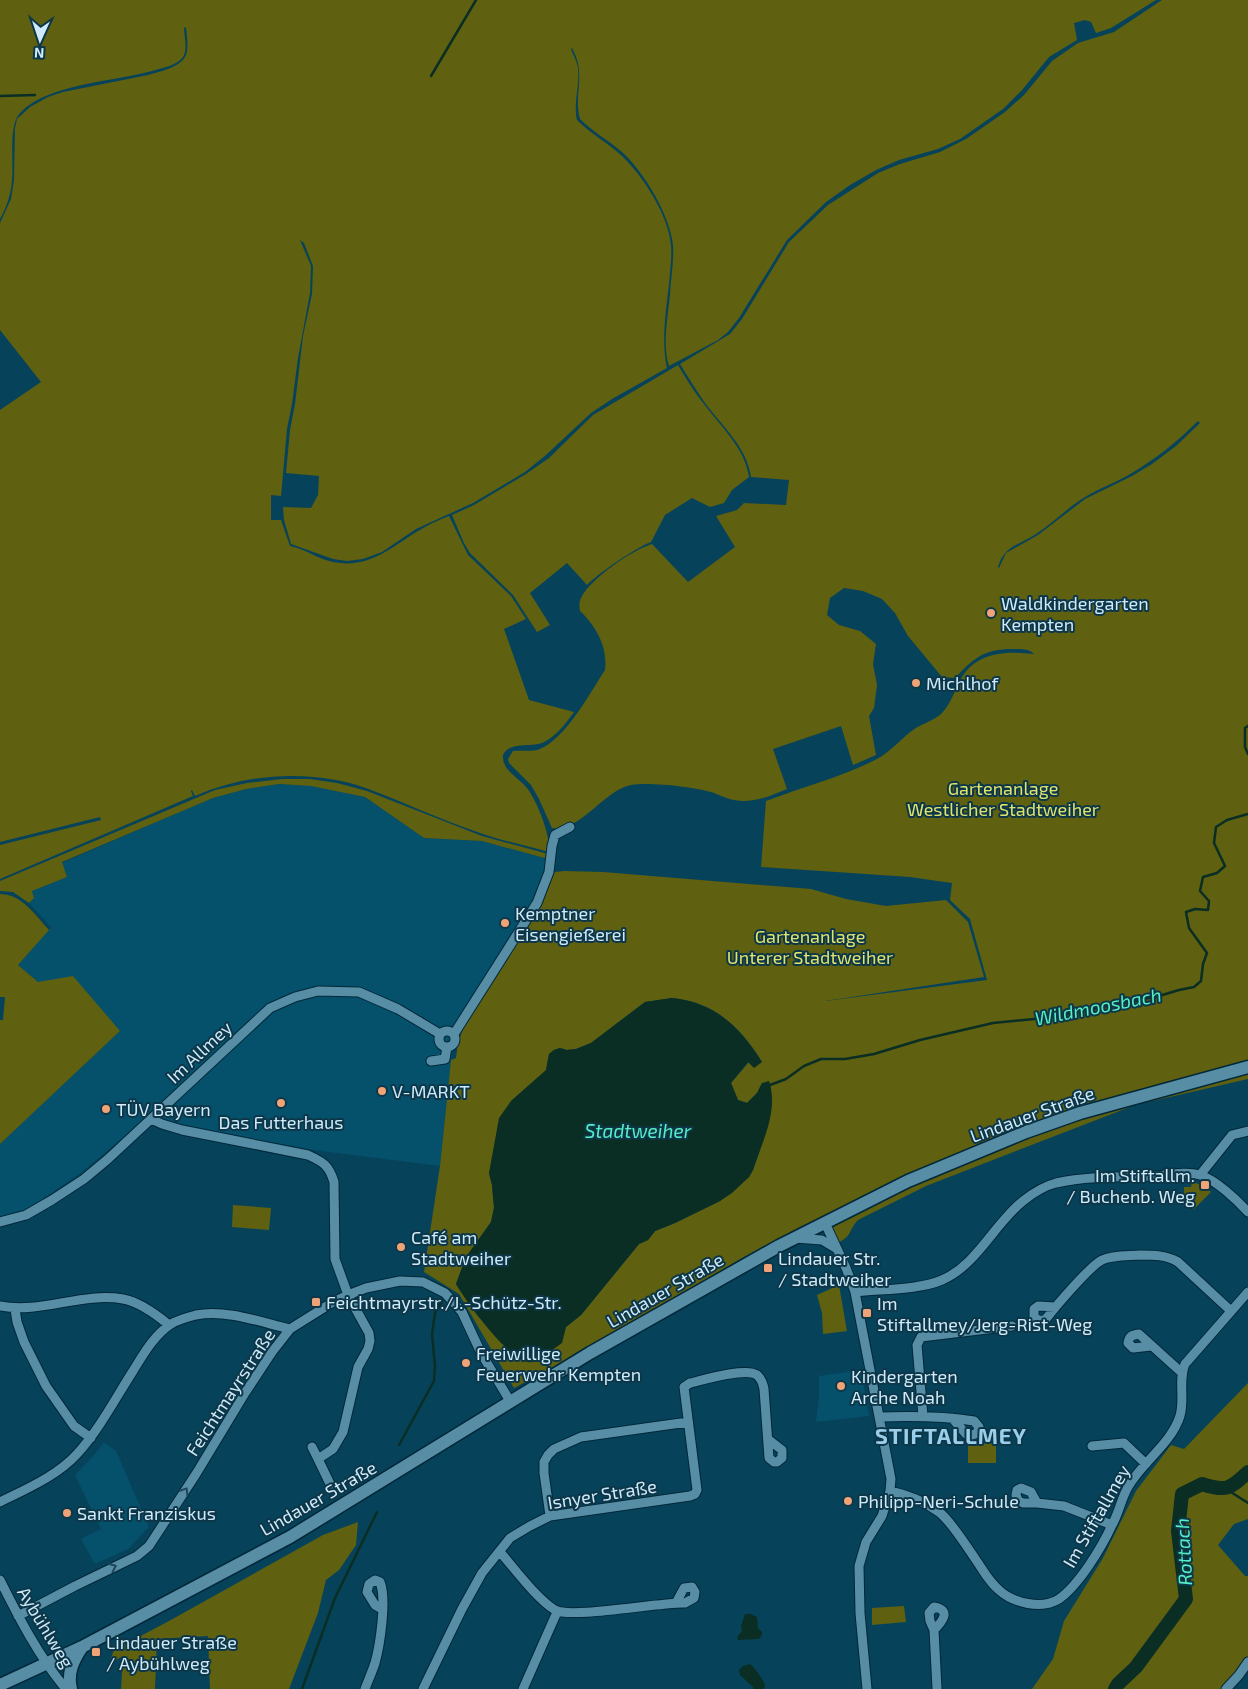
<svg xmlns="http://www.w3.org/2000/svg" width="1248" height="1689" font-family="'Exo 2',sans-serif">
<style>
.built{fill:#05506b}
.green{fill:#5f6010;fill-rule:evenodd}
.water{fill:#0a2e24}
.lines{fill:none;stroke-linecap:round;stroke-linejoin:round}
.stream{stroke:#0a2e24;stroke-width:2.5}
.river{stroke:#0a2e24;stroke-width:14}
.minor-casing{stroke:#002839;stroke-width:11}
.secondary-casing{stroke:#002839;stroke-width:15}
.minor{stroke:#588da6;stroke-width:9}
.secondary{stroke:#588da6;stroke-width:12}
.oneway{stroke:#1c485c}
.poi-dot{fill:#efa377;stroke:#0d3749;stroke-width:2}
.labels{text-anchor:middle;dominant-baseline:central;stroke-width:4;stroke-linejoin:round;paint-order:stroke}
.poi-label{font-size:18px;fill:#cfeaf8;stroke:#0d3749;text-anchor:start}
.park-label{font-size:18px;fill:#e1e46c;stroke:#0d3749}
.street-label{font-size:18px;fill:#cfeaf8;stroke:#0d3749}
.water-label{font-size:19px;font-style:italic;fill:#56efc4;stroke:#0d3749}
.district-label{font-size:22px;font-weight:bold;letter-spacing:1px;fill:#99cfeb;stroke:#0d3749}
</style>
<rect width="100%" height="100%" fill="#06435a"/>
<path class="built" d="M 279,784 L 311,786 L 365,797 L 424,838 L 482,841 L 548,859 L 547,871 L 535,902 L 456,1026 L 451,1060 L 440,1166 L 313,1150 L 164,1122 L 151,1114 L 82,1172 L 25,1211 L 0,1217 L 0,1144 L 120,1031 L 38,982 L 18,965 L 51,927 L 29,903 L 34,898 L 32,891 L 67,877 L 62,863 L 184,810 L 213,798 L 246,789 Z
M 861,1370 L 869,1416 L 816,1422 L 819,1397 L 819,1376 Z
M 104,1442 L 116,1451 L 149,1527 L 128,1549 L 95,1564 L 81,1539 L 101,1529 L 75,1475 L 95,1454 Z"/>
<path class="green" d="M 0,0 L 1156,0 L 1111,28 L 1096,33 L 1091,22 L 1085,20 L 1074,23 L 1077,40 L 1049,57 L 1022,90 L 1003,109 L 960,139 L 938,149 L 899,160 L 876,170 L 850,185 L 826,202 L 787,240 L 739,318 L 728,332 L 718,340 L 669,366 C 662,345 668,317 670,294 C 671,278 674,261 673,245 C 670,215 644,172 622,152 C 608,140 593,132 580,119 C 573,93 587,75 572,48 L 571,49 C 573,55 577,61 578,68 C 580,85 573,103 577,120 C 591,134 608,143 622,156 C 643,176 669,216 671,246 C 672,258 670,271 669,284 C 666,311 661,341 667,368 L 612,399 L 591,413 L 546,455 L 525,472 L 473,503 L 416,529 L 382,552 L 363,559 L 347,561 L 333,559 L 291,544 L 284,520 L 283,507 L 311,508 L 318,495 L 319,476 L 286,473 L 290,430 L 295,404 L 303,336 L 312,294 L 313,266 L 304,243 L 300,240 L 311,266 L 310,293 L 298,358 L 292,404 L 287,429 L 281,496 L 271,495 L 271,520 L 281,520 L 290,546 C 305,549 318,559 333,562 C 369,569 390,548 418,531 C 428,525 438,520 449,516 L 468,555 L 511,596 L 526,619 L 504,629 L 529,700 L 574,712 C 566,723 558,734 546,741 C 533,749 510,740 503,755 C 502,771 518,777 527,788 C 537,801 551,836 549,852 C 527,846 504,841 483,834 C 453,824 423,811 394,799 C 376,792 356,783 336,780 C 288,771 239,777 195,796 L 192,790 L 191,791 L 193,796 L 0,879 L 0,845 L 101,820 L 100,817 L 0,842 L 0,410 L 41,382 L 0,330 L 0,223 L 11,199 L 14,180 L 15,128 L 17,119 L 30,107 L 48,97 L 63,92 L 148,75 C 161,71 185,67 187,51 C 188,44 187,35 186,28 L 184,27 C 184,36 188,49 183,57 C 178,64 167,67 159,69 C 119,82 49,82 20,113 C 8,126 14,162 12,180 C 11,194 7,206 0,219 Z
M 1162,0 L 1248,0 L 1248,1063 L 906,1176 L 798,1228 L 742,1258 L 589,1348 L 514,1388 L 459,1294 L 424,1272 L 440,1166 L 451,1060 L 456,1058 L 458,1043 L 463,1029 L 551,874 L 555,872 L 564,871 L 603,872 L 811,889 L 846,899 L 886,906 L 946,900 L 968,922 L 984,977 L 825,1001 L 987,980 L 970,919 L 950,900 L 952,883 L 910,877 L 761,867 L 766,801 C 803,787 842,777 877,759 C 892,751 902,737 916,728 C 924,723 935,720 942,713 C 956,699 956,676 975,663 C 992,651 1015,652 1034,654 C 1028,648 1021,649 1012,649 C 984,649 974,658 955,678 L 942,677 L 908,636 L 895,613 L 882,599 L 863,591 L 844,588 L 830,598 L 827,615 L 839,625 L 860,631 L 876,644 L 873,664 L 877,685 L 874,708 L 869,716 L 876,755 L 853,765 L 841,726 L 773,749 L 787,789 C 773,795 759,801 743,801 C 732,801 724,797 714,793 C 695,787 650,782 631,785 C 604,790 581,832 552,828 L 539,799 L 531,785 L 509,763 L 508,759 L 513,751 C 522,750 532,752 540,749 C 566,738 590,693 605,670 C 608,647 596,626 580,611 C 579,606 579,601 582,596 C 592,578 632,550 652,544 L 688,582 L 735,547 L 716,516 L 737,510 L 744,503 L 786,505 L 789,480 L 751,477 C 747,447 722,426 705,403 C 696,390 688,377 680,364 L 730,334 L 742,319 L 789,242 L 828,205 L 878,173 L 900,164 L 940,152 L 966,139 L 1005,112 L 1024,95 L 1052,61 L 1078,43 L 1114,32 ZM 1198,421 L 1200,423 L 1176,446 L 1152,464 L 1132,476 L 1085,499 L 1038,535 L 1006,553 L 999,568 L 998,567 C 1004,546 1019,545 1036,534 C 1053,523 1067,508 1085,497 C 1100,488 1117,482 1132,473 C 1157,458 1178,441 1198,421 ZM 672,998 C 714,1002 740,1026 762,1062 L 749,1062 L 731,1083 L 738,1100 L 747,1103 L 757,1093 L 762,1083 L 760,1150 L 753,1170 L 749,1177 L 720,1201 L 675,1223 L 655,1231 L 648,1240 L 639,1244 L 581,1315 L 566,1327 L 561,1343 L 533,1362 L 515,1357 L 477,1315 L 456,1284 L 466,1257 L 491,1222 L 494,1208 L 492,1185 L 489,1173 L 511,1101 L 546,1071 L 549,1054 L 554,1050 L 560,1048 L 567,1050 L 576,1049 L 591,1043 L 645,1002 Z
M 678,365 C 686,378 694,392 704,404 C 721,427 745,448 749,477 L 732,490 L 724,503 L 710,507 L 692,498 L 665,515 L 651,542 C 637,547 597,574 587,585 L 567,563 L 530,593 L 550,625 L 537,632 L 513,595 L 470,553 L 464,543 L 452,515 L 474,505 L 526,474 L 549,458 L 593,415 Z
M 282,779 L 310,779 L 337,783 L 367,791 L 482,836 L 548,854 L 548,859 L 482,841 L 424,838 L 365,797 L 311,786 L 279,784 L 246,789 L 213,798 L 62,862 L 67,877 L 32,891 L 34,898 L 29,903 L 13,892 L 0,891 L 0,881 L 215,790 L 247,783 Z
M 0,894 C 22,894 35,915 49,930 L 18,965 L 38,982 L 73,976 L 120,1031 L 0,1144 L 0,1020 L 3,1020 L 5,997 L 0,997 Z
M 1248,1071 L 1248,1079 L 1135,1105 L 926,1186 L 858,1220 C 848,1231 853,1235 838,1243 L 830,1226 L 911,1187 L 1028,1136 L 1082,1117 Z
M 1192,1182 L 1205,1186 L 1211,1192 L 1194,1209 L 1184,1206 L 1184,1187 L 1191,1187 Z
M 233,1205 L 271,1208 L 269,1230 L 232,1227 Z
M 839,1285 L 847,1331 L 823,1334 L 822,1313 L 817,1295 Z
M 1248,1383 L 1248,1519 L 1234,1524 L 1218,1545 L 1245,1576 L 1248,1576 L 1248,1657 L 1237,1673 L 1221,1689 L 1032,1689 L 1053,1659 L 1064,1621 L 1103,1558 L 1136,1491 L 1171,1445 L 1184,1449 Z
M 968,1441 L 996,1442 L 996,1463 L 968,1463 Z
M 358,1522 L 356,1545 L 339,1570 L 326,1580 L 318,1613 L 289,1689 L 210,1689 L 208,1636 L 157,1639 L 155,1689 L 121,1689 L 123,1656 L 109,1664 L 115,1647 L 131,1641 L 169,1621 L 323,1535 Z
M 904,1606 L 906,1622 L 872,1625 L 872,1608 Z"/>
<path class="water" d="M 672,998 C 714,1002 740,1027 762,1062 L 754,1068 L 748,1062 L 731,1083 L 738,1100 L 747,1103 L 757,1093 L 762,1083 L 769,1081 C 779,1111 762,1142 753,1170 L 749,1177 L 732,1193 L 720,1201 L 675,1223 L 655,1231 L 648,1240 L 639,1244 L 581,1315 L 566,1327 L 562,1343 C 556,1347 538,1361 532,1362 C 513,1367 465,1300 456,1284 L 466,1257 L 491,1222 L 494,1208 L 492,1185 L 489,1173 L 499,1118 L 511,1101 L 546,1070 L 549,1054 L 554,1050 L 560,1048 L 567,1050 L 576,1049 L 591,1043 L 645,1002 Z
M 745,1614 L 751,1614 L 757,1617 L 758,1628 L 762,1632 L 762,1635 L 759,1639 L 738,1640 L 737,1637 L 742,1631 L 741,1626 Z
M 750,1664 C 757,1670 761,1677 765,1685 L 764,1689 L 753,1689 L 753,1687 L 740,1675 L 739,1670 L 743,1666 Z"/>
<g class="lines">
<path class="stream" d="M 431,76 L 476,0
M 0,96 L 35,95
M 1248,726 L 1245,728 L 1245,747 L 1248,754
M 770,1085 L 786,1079 L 804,1066 L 821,1059 L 845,1059 L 874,1054 L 920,1040 L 993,1023 L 1045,1018 L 1159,996 L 1179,990 L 1194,987 L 1201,981 L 1203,964 L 1207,953 L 1189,928 L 1186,912 L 1195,909 L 1208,910 L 1209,901 L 1200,891 L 1203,877 L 1217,873 L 1225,866 L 1214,843 L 1216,827 L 1227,820 L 1248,814
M 399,1445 L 434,1381 L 435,1366 L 432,1334 L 435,1313 L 442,1301
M 1226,1489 L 1248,1503
M 302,1689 L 335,1598 L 377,1512"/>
<path class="river" d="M 1115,1689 L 1118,1684 L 1136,1667 L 1186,1599 L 1178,1531 L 1182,1494 L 1202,1484 C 1226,1492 1230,1489 1248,1472"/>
<defs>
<path id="minor" d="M439 1039a8 8 0 1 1 16 0a8 8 0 1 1-16 0Z
M 454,1034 L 537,903 L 549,872 L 552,846 L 555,835 L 570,827
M 431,1061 L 445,1059 L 447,1047
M 151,1119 L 162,1124 L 182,1130 L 308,1155 C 323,1162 329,1165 334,1182 L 335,1259 L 348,1295 L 369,1333 L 370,1341 L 368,1349 L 358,1367 L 343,1432 L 333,1449 L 318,1459 L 312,1447
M 1200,1175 L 1232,1135 L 1248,1131
M 0,1222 L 26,1215 L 52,1200 L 84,1179 L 108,1159 L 270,1008 L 295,997 L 318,991 L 359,992 L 398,1009 L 440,1034
M 825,1223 L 846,1268 L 855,1292 L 891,1479 L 890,1491 L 882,1516 L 866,1542 L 859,1566 L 860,1613 L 867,1689
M 795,1238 L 822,1240 L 837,1249
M 855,1292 C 881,1289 919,1290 942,1280 C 977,1265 994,1224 1023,1201 C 1033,1193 1044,1186 1056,1183 C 1088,1176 1122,1177 1155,1176 C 1168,1175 1186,1171 1200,1175 C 1216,1180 1237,1200 1248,1212
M 0,1306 C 41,1314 82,1292 123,1299 C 139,1302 157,1315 169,1325
M 1055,1307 L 1038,1306 L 1034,1309 L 1034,1318 L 1041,1321 L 1046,1319 C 1055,1307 1090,1266 1102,1260 C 1113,1255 1128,1256 1140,1255 C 1154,1255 1166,1255 1178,1262 L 1231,1311
M 15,1309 L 17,1322 L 24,1342 L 46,1386 L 74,1426 L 91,1438
M 1151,1346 L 1133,1348 L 1128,1343 C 1129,1336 1132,1335 1139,1334 L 1181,1372
M 923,1416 L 917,1345 L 921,1337 L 1012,1326
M 880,1417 C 912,1416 943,1416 974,1421 L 979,1427 L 977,1433 L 970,1436 L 966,1434 L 952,1418
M 1092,1446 L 1124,1443 L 1146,1464
M 318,1459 L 331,1486
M 1021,1488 L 1031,1492 L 1037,1503 L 1023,1503 L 1018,1500 L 1016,1495 L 1017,1490 Z
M 890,1491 C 908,1495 924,1501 939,1512 C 951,1521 967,1547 976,1560 C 983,1570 989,1582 999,1590 C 1013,1603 1042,1610 1059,1599 C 1079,1585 1102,1547 1112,1525 C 1119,1513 1121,1499 1128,1487 C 1142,1462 1171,1444 1180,1416 C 1185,1399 1178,1380 1185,1364 L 1248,1292
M 0,1502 C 26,1489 57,1476 77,1454 C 99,1430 115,1399 133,1371 C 143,1355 154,1335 171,1324 C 178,1320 188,1317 196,1315 C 226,1309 260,1322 290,1329
M 1037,1503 L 1064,1506 L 1112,1525
M 550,1516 L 544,1473 L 544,1462 L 548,1455 L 554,1449 L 581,1437 L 688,1422
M 500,1552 C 515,1569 536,1598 555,1610 C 571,1619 660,1602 685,1603 L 694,1598 L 695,1592 L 692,1587 L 684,1588 L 676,1603
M 0,1580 C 19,1618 39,1657 66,1689
M 18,1616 L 75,1586 L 137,1556 L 149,1546 L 196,1474 L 245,1393 L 272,1352 L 290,1329 L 333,1302 L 348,1295 L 366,1288 L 400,1281 L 423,1282 L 445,1293 L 462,1312 L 481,1353 L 510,1401
M 934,1630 C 942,1622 952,1610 934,1607 L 929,1613 L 930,1621 L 934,1630 L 937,1689
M 365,1689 C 368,1681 372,1672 375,1663 C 380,1645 387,1599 380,1582 L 375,1580 L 369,1584 L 367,1592 L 375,1605 L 382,1609
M 423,1689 L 462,1609 L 482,1573 L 510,1538 L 530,1526 L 550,1516 L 690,1496 L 695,1494 L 697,1490 L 684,1387 L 690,1383 C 703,1380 746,1367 757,1375 C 761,1378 763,1384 764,1389 L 769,1458 L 774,1462 L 777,1462 L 782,1458 L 782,1450 L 769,1440
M 523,1689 L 557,1612
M 1226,1689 L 1239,1675 L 1248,1662"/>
<path id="secondary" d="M 0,1685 L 82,1647 L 290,1537 L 590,1353 L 779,1246 L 908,1181 L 1026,1132 L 1080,1113 L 1248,1067
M 71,1689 C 67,1673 73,1661 82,1647"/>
</defs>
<use href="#minor" class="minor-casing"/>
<use href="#secondary" class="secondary-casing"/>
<use href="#minor" class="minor"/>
<use href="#secondary" class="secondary"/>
</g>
<defs><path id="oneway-chevron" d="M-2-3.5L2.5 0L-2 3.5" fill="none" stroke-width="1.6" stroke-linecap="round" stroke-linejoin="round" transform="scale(1.25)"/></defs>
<g class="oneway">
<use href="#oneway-chevron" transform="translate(185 1491) rotate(-58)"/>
<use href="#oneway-chevron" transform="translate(113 1567) rotate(-25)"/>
</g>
<g class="poi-dot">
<circle cx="991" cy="613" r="5"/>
<circle cx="916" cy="683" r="5"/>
<circle cx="505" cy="923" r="5"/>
<circle cx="382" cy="1091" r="5"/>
<circle cx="281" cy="1103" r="5"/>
<circle cx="106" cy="1109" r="5"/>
<rect x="1200" y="1180" width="10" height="10" rx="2.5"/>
<circle cx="401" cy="1247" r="5"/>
<rect x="763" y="1263" width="10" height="10" rx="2.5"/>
<rect x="311" y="1297" width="10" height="10" rx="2.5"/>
<rect x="862" y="1308" width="10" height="10" rx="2.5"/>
<circle cx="466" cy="1363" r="5"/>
<circle cx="841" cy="1386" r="5"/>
<circle cx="848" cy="1501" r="5"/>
<circle cx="67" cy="1513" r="5"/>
<rect x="91" y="1647" width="10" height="10" rx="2.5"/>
</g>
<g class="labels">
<g class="poi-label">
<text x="1001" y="603">Waldkindergarten<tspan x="1001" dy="21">Kempten</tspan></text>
<text x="926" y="683">Michlhof</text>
<text x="515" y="913">Kemptner<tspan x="515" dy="21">Eisengießerei</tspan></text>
<text x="392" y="1091">V-MARKT</text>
<text x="116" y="1109">TÜV Bayern</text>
<text x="281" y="1122" text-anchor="middle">Das Futterhaus</text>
<text x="1195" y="1175" text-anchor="end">Im Stiftallm.<tspan x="1195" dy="21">/ Buchenb. Weg</tspan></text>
<text x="411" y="1237">Café am<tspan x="411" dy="21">Stadtweiher</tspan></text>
<text x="778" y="1258">Lindauer Str.<tspan x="778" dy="21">/ Stadtweiher</tspan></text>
<text x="326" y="1302">Feichtmayrstr./J.-Schütz-Str.</text>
<text x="877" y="1303">Im<tspan x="877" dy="21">Stiftallmey/Jerg-Rist-Weg</tspan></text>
<text x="476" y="1353">Freiwillige<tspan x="476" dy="21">Feuerwehr Kempten</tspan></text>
<text x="851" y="1376">Kindergarten<tspan x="851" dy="21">Arche Noah</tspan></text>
<text x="858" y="1501">Philipp-Neri-Schule</text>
<text x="77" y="1513">Sankt Franziskus</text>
<text x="106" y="1642">Lindauer Straße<tspan x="106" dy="21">/ Aybühlweg</tspan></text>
</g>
<g class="park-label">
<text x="1003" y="788">Gartenanlage<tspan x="1003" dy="21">Westlicher Stadtweiher</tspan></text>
<text x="810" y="936">Gartenanlage<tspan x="810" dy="21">Unterer Stadtweiher</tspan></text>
</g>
<g class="street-label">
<text transform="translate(199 1052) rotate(-43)">Im Allmey</text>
<text transform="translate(1032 1114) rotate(-20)">Lindauer Straße</text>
<text transform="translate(665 1290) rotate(-30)">Lindauer Straße</text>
<text transform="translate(230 1392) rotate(-57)">Feichtmayrstraße</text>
<text transform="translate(602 1494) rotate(-9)">Isnyer Straße</text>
<text transform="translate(318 1498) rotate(-30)">Lindauer Straße</text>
<text transform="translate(1096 1516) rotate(-60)">Im Stiftallmey</text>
<text transform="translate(46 1627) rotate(59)">Aybühlweg</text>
</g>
<g class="water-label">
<text transform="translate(1098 1006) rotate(-11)">Wildmoosbach</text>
<text x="638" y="1130">Stadtweiher</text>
<text transform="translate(1183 1552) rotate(-93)">Rottach</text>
</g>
<g class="district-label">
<text x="951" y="1435">STIFTALLMEY</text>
</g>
</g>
<g transform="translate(40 40) rotate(183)" stroke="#0d3749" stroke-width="4" paint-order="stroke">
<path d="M0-4L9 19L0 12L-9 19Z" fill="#cfeaf8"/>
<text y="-8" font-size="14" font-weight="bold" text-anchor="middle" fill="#cfeaf8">N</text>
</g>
</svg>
